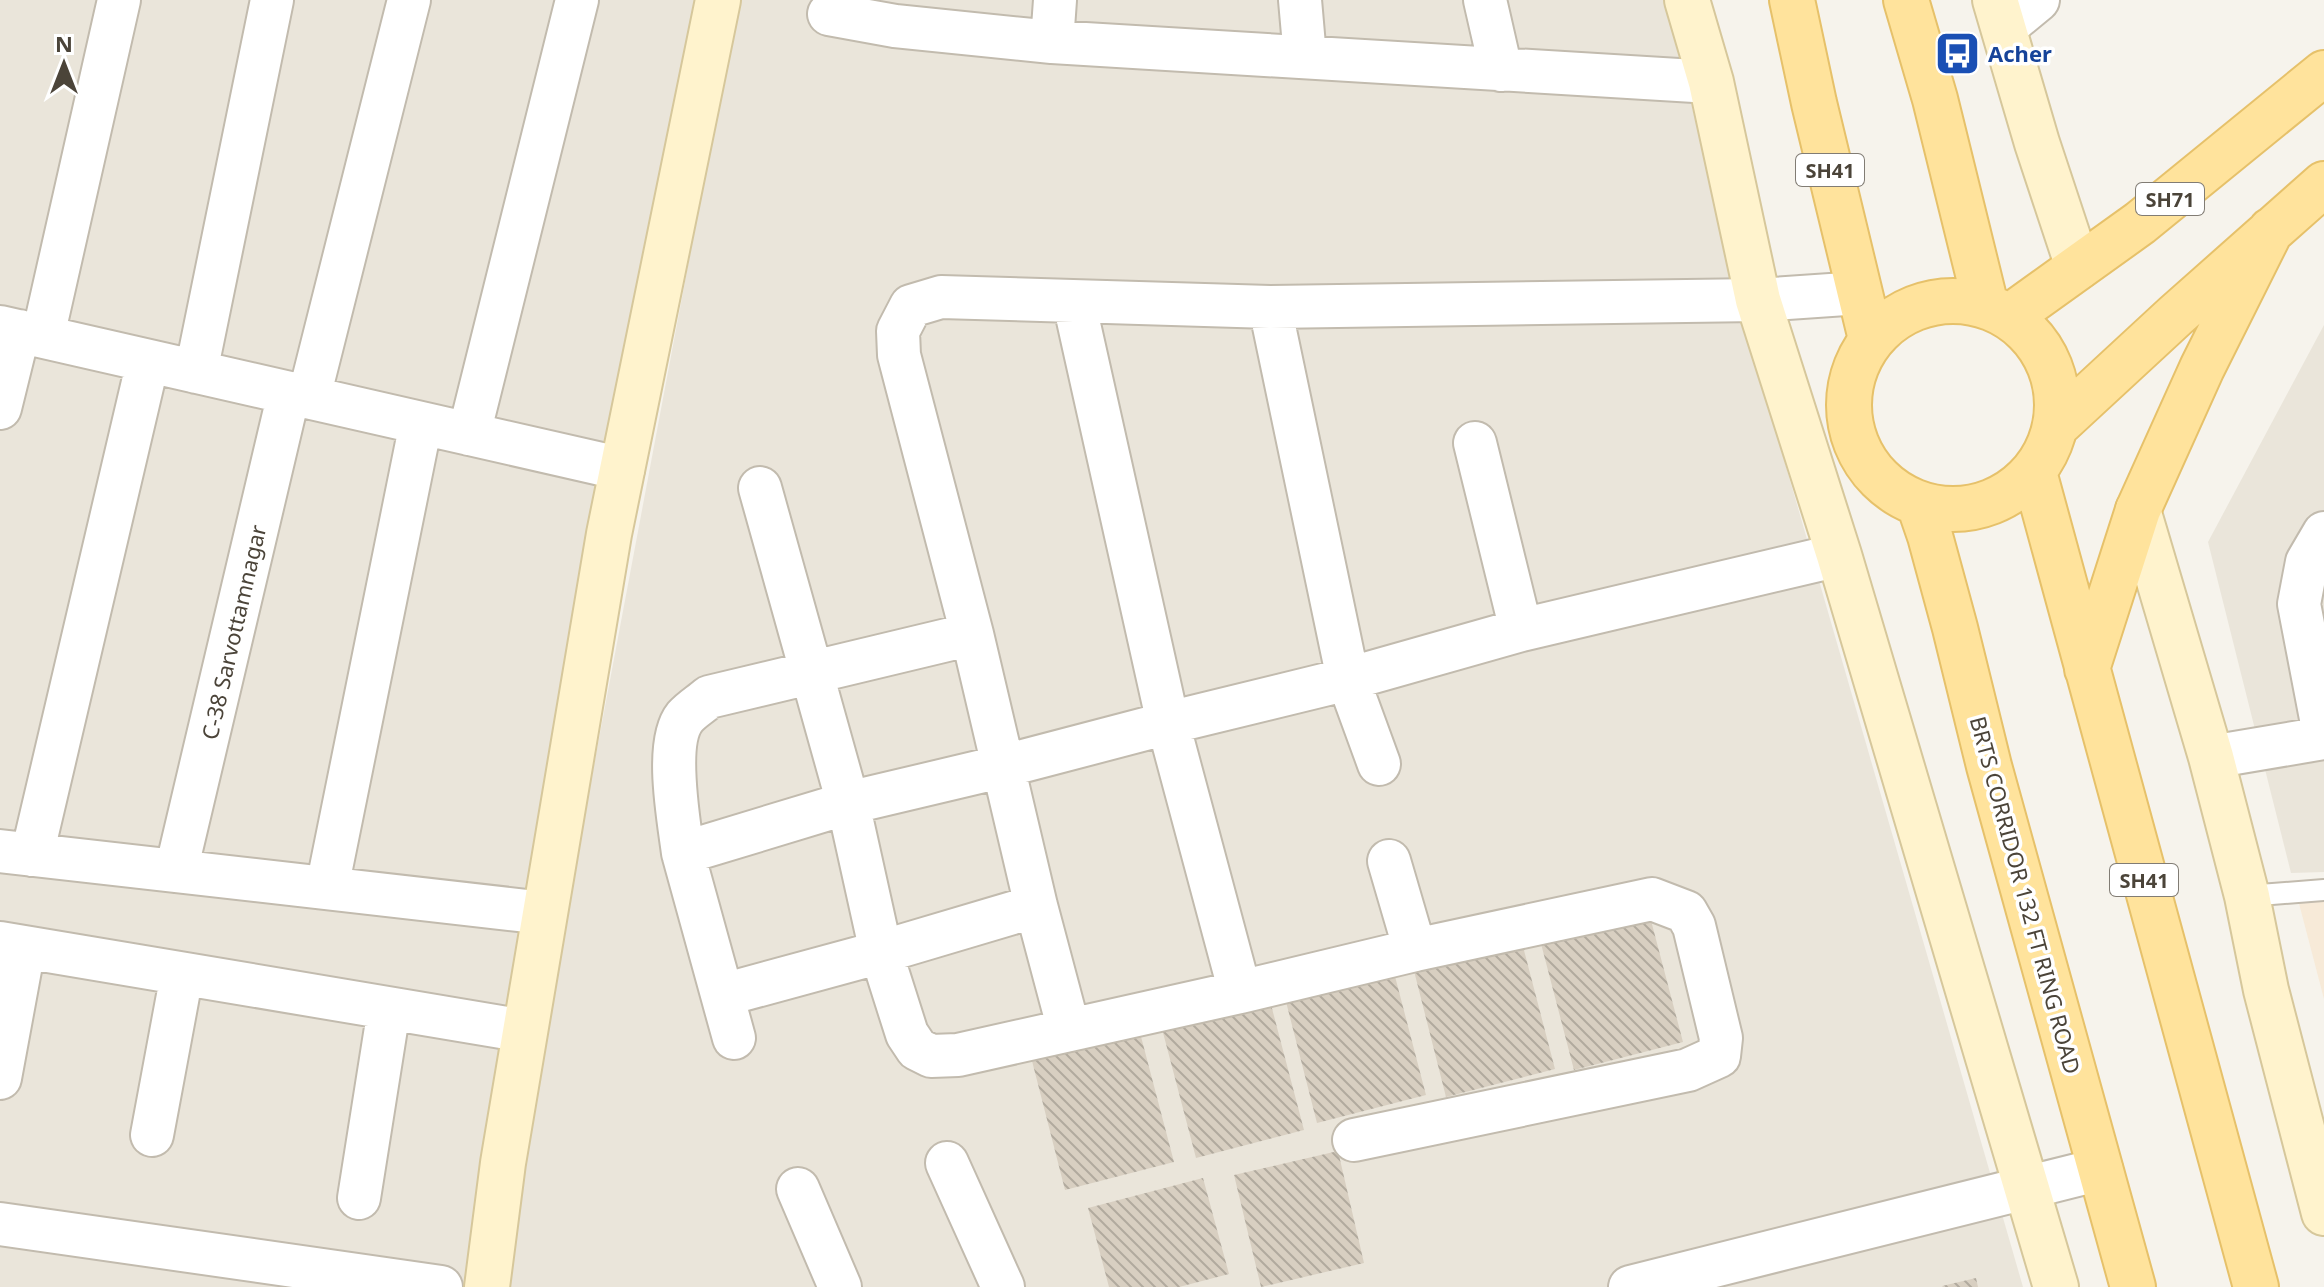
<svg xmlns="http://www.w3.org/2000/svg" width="2324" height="1287" font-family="'Noto Sans',sans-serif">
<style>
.residential{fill:#eae5da}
.commercial{fill:#f7ead8}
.building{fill:url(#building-back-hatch)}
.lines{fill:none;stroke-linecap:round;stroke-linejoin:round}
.lane-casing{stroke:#c2bbae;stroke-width:24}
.street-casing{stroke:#c2bbae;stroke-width:46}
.secondary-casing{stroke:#d6c79b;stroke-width:48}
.primary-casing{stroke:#e6c16a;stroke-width:48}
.lane{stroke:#fff;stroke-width:20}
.street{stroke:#fff;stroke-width:42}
.secondary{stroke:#fff3cd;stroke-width:44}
.primary{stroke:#ffe39c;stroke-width:44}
.labels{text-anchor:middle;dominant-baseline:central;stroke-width:7;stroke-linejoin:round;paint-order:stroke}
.shield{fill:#fff;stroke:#817c74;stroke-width:2}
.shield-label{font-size:20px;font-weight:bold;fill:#4b4439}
.transit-label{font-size:22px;font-weight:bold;fill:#164399;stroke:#fff;text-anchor:start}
.street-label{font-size:22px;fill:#4b4439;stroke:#fff}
</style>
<defs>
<pattern id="building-back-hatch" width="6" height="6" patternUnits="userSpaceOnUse" patternTransform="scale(2)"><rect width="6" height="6" fill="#d8cfc1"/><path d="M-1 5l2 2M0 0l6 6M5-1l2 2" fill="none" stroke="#b1aa9e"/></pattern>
</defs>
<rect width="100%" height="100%" fill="#f6f3ec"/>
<path class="residential" d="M 0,0 L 718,0 L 494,1287 L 0,1287 Z
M 738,0 L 1663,0 L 1682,66 L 1746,328 L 2023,1287 L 504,1287 L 518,1169 Z
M 2324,325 L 2324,872 L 2291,873 L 2208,542 Z"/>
<path class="commercial" d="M 2324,890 L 2324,999 L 2296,892 Z"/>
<path class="building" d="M 1648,909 L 1683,1042 L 1574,1070 L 1539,936 Z
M 1520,935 L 1555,1069 L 1446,1097 L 1412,963 Z
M 1391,961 L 1426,1095 L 1317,1123 L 1283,990 Z
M 1269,997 L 1304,1130 L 1196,1158 L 1161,1025 Z
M 1139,1029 L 1174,1162 L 1065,1190 L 1031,1057 Z
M 1338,1151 L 1364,1263 L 1261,1287 L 1234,1175 Z
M 1203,1178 L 1229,1274 L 1179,1287 L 1109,1287 L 1088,1208 Z
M 1976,1278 L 1978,1287 L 1943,1287 L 1942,1286 Z"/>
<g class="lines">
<defs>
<path id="lane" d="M 2247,896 L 2324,890"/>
<path id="street" d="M 1300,0 L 1305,57
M 1485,0 L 1501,70
M 829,14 L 895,26 L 1052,42 L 1711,82
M 2004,28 L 2038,0
M 1052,42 L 1055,0
M 1074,302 L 1168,723 L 1240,992 L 1415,950 L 1652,899 L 1686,912 L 1694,926 L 1721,1038 L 1719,1056 L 1688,1070 L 1354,1140
M 1270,307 L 1348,679 L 1379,764
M 0,327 L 623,469
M 43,336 L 119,0
M 196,372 L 272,0
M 309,397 L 409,0
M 0,408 L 19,331
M 469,434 L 577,0
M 1475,443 L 1521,630
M 760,488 L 848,803 L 881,952 L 907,1034 L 917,1049 L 931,1056 L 958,1055 L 1240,992
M 2324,533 L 2307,562 L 2299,604 L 2324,734
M 972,634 L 709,697 C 701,704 691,710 685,717 C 664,743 679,821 683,853 L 848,803 L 1004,766 L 1168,723 L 1348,679 L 1521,630 L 1839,555
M 2211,757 L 2324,738
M 0,851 L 545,913
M 683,853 L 734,1038
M 32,855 L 148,361
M 1389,861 L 1415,950
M 176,871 L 289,393
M 327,888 L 421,423
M 0,943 L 525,1031
M 723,995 L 881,952 L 1036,906
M 1069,1030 L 1036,906 L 972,634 L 899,355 L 898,331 L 911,306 L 941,297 L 1270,307 L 1758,300 L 1860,293
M 0,1078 L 24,948
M 152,1135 L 182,974
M 947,1163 L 1003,1287
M 798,1189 L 840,1287
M 359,1198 L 389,1009
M 0,1224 L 441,1287
M 1630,1287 L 2101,1169"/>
<path id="secondary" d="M 1687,0 L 1711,82 L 1758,300 L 1839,555 L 2056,1287
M 1995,0 L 2037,143 L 2078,267
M 2138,510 L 2211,757 L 2247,896 L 2266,990 L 2324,1213
M 487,1287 L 503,1163 L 609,534 L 718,0"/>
<path id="primary" d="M 1792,0 L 1814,103 L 1871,339
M 1906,0 L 1935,99 L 1986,306
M1849 405a104 104 0 1 1 208 0a104 104 0 1 1-208 0Z
M 2009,317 L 2140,223 L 2324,73
M 2056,426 L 2175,316 L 2324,184
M 2034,472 L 2256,1287
M 1919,504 L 1930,536 L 1955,628 L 1989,766 L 2133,1287
M 2087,669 L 2138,510 L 2202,368 L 2271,230"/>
</defs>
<use href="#lane" class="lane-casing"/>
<use href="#street" class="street-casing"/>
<use href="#secondary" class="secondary-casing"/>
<use href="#primary" class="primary-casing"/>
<use href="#lane" class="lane"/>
<use href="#street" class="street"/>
<use href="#secondary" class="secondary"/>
<use href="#primary" class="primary"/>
</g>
<defs>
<symbol id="bus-square" viewBox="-11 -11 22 22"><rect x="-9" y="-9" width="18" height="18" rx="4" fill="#1a4fb4" stroke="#fff"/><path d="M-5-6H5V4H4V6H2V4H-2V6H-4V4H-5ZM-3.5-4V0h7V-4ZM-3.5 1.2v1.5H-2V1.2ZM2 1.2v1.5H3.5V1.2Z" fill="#fff"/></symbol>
</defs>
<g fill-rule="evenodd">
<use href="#bus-square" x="1932" y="28" width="51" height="51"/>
</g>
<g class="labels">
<g class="shield">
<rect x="1796" y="154" width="68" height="32" rx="6"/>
<rect x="2136" y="183" width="68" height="32" rx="6"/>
<rect x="2110" y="864" width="68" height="32" rx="6"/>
</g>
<g class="shield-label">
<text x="1830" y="170">SH41</text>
<text x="2170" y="199">SH71</text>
<text x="2144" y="880">SH41</text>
</g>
<g class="transit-label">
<text x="1988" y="53">Acher</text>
</g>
<g class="street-label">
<text transform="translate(233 632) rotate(-77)">C-38 Sarvottamnagar</text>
<text transform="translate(2026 895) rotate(75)">BRTS CORRIDOR 132 FT RING ROAD</text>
</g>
</g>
<g transform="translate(64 64)" stroke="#ffffff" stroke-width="6" paint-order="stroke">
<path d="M0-6L14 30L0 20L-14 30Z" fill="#4b4439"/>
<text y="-12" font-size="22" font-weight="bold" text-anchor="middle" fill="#4b4439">N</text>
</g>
</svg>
